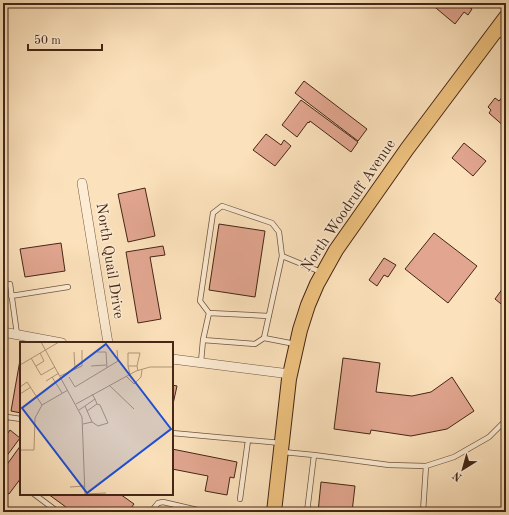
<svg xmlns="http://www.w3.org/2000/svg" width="509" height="515" font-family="'Old Standard TT',serif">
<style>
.building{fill:#e2a690;stroke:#442616}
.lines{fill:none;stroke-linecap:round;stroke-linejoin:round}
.lane-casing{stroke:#725540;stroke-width:6}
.street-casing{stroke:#725540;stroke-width:10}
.primary-casing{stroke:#442616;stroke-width:16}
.lane{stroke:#fdecd3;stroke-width:4.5}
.street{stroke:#fdecd3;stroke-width:9}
.primary{stroke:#eec17e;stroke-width:14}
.labels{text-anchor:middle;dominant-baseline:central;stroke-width:3;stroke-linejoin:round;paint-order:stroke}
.street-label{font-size:15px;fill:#442616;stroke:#fdecd3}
.inset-road{fill:none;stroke:#b2977a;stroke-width:1}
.view{fill:#1d4ed8;fill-opacity:0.15;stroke:#1d4ed8;stroke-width:2}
.inset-edge{fill:none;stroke:#442616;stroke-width:2}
</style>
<rect width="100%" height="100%" fill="#fce2bc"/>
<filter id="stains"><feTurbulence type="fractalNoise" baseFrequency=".005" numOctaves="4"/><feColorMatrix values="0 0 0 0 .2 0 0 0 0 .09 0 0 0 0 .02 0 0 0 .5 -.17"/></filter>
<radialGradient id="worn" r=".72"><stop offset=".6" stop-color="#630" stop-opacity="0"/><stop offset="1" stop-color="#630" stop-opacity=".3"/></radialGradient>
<path class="building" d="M 430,3 L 472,3 L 469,7 L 472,9 L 468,15 L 464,12 L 455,24 Z
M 304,81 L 367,129 L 358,141 L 295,93 Z
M 506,93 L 506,128 L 489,113 L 491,110 L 488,107 L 495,98 L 499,101 Z
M 301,100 L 358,142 L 351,152 L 310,121 L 309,123 L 308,122 L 297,137 L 282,125 Z
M 266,134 L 281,145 L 284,140 L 291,146 L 275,166 L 253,150 Z
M 464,143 L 486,161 L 473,176 L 452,158 Z
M 145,188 L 155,236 L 128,242 L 118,194 Z
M 219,224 L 265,231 L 255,297 L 209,290 Z
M 434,233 L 477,266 L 448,303 L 405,269 Z
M 61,243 L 65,271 L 25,277 L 20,249 Z
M 163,246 L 165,255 L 150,257 L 161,319 L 138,323 L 126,252 Z
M 384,258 L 396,265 L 388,277 L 384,275 L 377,286 L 369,280 Z
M 506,284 L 506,308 L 495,299 Z
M 343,358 L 380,363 L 376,392 L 412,396 L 431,392 L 452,377 L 474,411 L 447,429 L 411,436 L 371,430 L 370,434 L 334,429 Z
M 20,360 L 21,361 L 21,413 L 11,411 Z
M 172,385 L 177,386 L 173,404 L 172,404 Z
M 10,430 L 20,438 L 3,461 L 3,440 Z
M 21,445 L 21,478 L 9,494 L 3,490 L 3,470 Z
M 172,449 L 237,462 L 234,478 L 230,477 L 227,495 L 205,491 L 208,476 L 172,469 Z
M 321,482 L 355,486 L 352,512 L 318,512 Z
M 48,494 L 120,494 L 134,504 L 128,512 L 69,512 L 70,510 Z"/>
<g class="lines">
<defs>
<path id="lane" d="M 497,32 L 506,38
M 3,285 L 10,284 L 17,334
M 11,296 L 68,287
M 209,313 L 200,301 L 213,213 L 222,206 L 272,223 L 279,232 L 282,256
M 203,340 L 209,313 L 269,316
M 295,344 L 264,338 L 282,256 L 321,272
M 201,362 L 203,340 L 255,344 L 264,338
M 3,423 L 7,417 L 21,419
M 172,433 L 248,440 L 240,499
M 248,440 L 281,443
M 283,452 L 314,455 L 389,465 L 426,466 L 423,512
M 426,466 L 454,457 L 489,437 L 506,420
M 34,494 L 58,512
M 151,512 L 158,503 L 163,502 L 206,512
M 307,512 L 314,455"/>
<path id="street" d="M 82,183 L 108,343
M 3,332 L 62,343
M 172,359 L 290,374"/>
<path id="primary" d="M 274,512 L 289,379 L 300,330 L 308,305 L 317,284 L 336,250 L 407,149 L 506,17"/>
</defs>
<use href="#lane" class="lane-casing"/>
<use href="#street" class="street-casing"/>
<use href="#primary" class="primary-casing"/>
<use href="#lane" class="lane"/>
<use href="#street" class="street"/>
<use href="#primary" class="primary"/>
</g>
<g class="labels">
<g class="street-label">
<text transform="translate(349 206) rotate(-56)">North Woodruff Avenue</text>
<text transform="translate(109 261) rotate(81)">North Quail Drive</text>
</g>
</g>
<g transform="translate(20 342)">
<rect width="153" height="153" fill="#fce2bc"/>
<path class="inset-road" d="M 21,0 L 62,75 L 65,153M 54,10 L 55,27M 77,10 L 86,10 L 87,26M 11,16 L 21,33 L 35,25M 0,23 L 39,0M 16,24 L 24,19 L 20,11M 71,24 L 86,23M 108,24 L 108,11 L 120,11 L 117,24M 110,33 L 108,24 L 117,24 L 118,29M 40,34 L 62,24 L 62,8M 106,34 L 114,42 L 121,35 L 122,28M 32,35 L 42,51M 49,35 L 55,45 L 98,19 L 97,8M 26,39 L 39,31M 89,43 L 114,67M 0,45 L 7,40 L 22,63 L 48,48M 0,52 L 11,45M 56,62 L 116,29 L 130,25 L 153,25M 65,64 L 75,57 L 72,52M 59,68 L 65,64 L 72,80 L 63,82M 67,69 L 77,62 L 75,57M 72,80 L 78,84 L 88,81 L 80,63 L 77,62M 0,108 L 14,108 L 15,76 L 22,63M 50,145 L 65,144M 65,152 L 86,151"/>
<path class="view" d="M 86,2 L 151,87 L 67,151 L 2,66 Z"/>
<rect width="153" height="153" class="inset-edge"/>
</g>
<rect width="509" height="515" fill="none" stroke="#fce2bc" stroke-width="16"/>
<rect x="4" y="4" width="501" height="507" fill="none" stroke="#442616" stroke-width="2"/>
<rect x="8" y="8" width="493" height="499" fill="none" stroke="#442616"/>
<g transform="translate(463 469) rotate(217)" stroke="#fdecd3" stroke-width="3" paint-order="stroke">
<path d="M0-3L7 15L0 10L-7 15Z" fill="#442616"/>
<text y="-6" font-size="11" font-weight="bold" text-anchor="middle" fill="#442616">N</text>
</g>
<path d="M28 44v6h74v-6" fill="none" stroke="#442616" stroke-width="2"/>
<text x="34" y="44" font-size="12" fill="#442616" stroke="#fdecd3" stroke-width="3" paint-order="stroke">50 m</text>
<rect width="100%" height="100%" filter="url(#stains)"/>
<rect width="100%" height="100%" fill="url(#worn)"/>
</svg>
